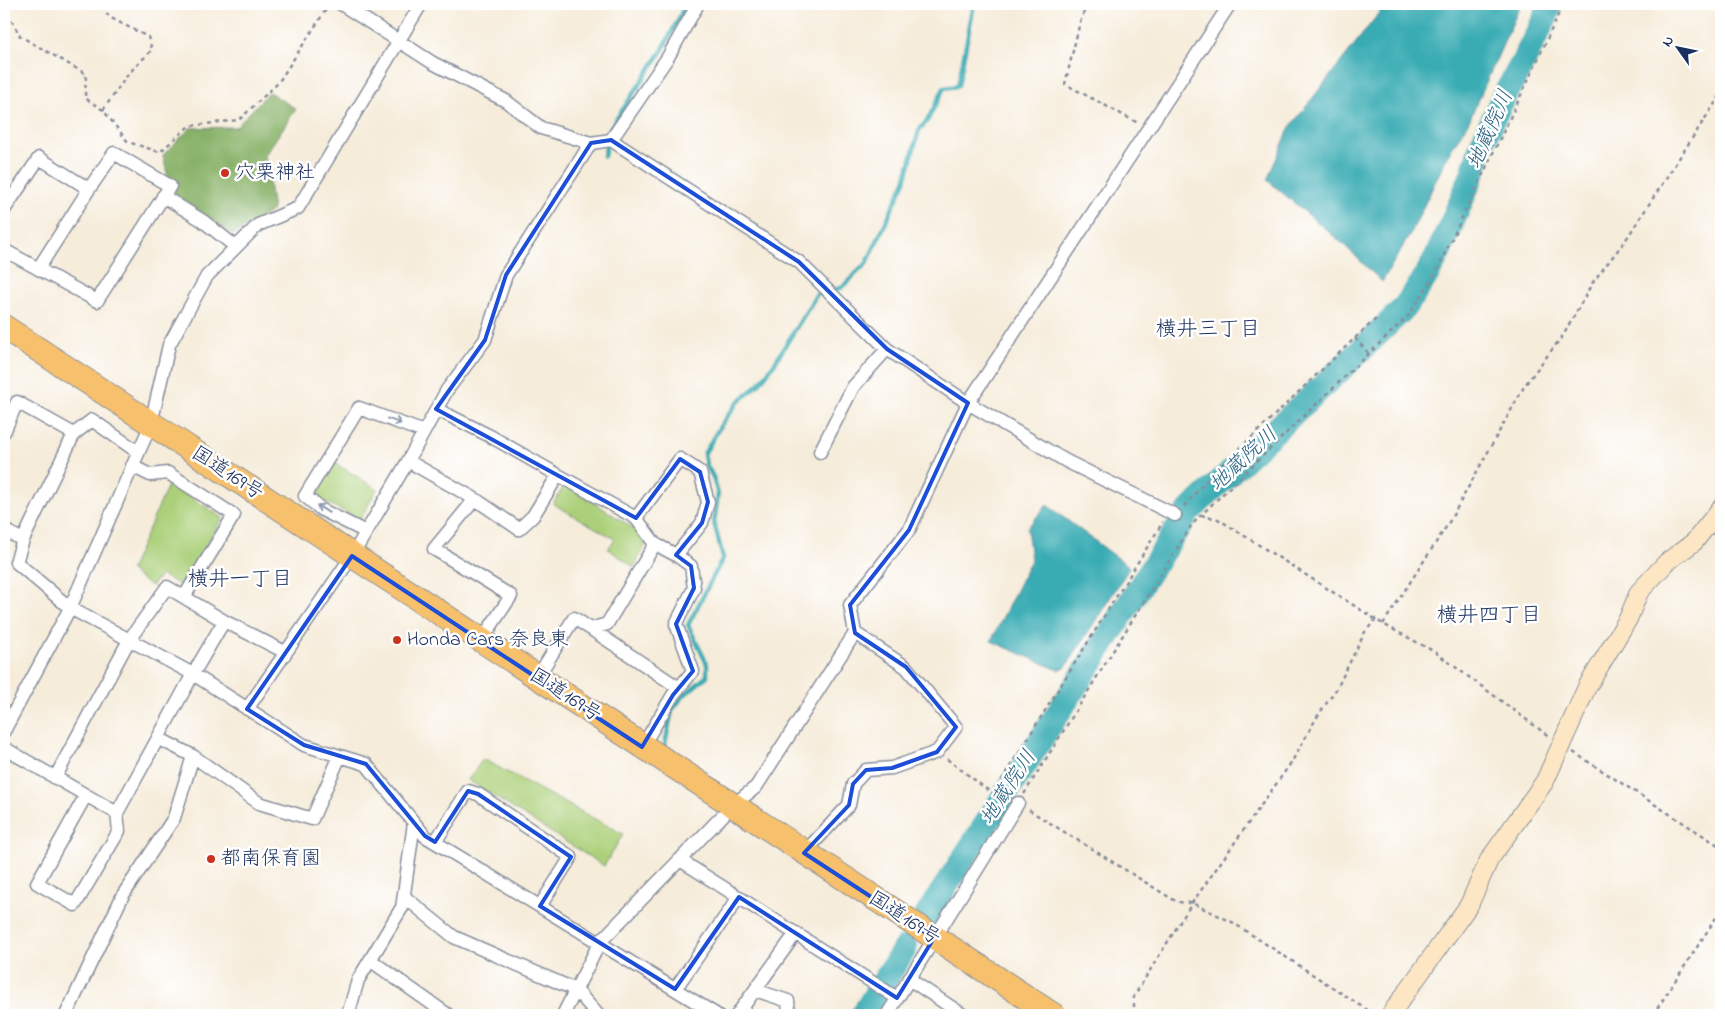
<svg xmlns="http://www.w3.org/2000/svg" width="1725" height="1019" font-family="'Indie Flower','Klee One',sans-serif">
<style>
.green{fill:#acd079;stroke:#64806c}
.forest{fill:#89b269;stroke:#527064}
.water{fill:#39abb3;stroke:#2a6d88}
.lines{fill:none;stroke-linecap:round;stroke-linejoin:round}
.stream{stroke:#39abb3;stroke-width:4.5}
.river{stroke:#39abb3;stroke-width:25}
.street-casing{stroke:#888e9c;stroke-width:15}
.secondary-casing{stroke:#888e9c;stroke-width:20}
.highway-casing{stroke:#888e9c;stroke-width:26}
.path{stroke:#888e9c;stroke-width:2.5;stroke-dasharray:4 4;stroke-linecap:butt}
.street{stroke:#fff;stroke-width:12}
.secondary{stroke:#fce6c4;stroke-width:18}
.highway{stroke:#f7c06c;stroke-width:24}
.oneway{stroke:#8d97ae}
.marked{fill:none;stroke:#1d4ed8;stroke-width:4;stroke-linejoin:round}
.poi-dot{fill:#c8321e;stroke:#fff;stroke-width:2}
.labels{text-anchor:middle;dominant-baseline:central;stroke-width:5;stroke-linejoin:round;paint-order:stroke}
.poi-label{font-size:20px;fill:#1b2f5e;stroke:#fff;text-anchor:start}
.street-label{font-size:20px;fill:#1b2f5e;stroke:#fff}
.water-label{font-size:21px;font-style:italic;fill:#276180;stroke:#fff}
.neighbourhood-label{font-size:21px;fill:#1b2f5e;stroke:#fff}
</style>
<rect width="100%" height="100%" fill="#fff"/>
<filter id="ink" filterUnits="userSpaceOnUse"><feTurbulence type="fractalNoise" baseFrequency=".02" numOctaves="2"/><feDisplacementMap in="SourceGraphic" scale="10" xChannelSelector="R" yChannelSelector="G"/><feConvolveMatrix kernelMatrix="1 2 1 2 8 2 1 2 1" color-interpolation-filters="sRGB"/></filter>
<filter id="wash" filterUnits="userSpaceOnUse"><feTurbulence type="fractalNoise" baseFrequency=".0096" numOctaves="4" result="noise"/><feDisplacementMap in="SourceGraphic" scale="20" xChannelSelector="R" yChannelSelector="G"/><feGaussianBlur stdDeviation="1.12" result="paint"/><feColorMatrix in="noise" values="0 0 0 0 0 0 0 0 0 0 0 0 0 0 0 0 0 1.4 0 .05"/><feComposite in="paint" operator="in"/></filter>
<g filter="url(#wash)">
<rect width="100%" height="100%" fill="#f6ecda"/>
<path class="green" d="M 335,463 L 377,489 L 360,520 L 320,499 L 318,491 Z
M 169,483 L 223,518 L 180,585 L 161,575 L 151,586 L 130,571 Z
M 565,484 L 641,533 L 646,544 L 634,567 L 608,549 L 615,539 L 553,504 Z
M 483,759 L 623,834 L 604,866 L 468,780 Z"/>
<path class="forest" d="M 269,92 L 296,109 L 265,155 L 273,210 L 233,235 L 171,191 L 163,155 L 190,128 L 236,127 Z"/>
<path class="water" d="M 1386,4 L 1521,4 L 1470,119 L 1447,157 L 1412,231 L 1382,282 L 1343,244 L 1267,180 L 1290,127 Z
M 1047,505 L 1130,567 L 1066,667 L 1058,670 L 991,641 L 1031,560 L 1027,528 Z"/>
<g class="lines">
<path class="stream" d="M 609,136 L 611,127 L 662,51 L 686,4
M 604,156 L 607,143
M 664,749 L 672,710 L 683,696 L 707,676 L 707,664 L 688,625 L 723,558 L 714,523 L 718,494 L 713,477 L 706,464 L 704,454 L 721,425 L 738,402 L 759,384 L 774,364 L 817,294 L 841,288 L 867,263 L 905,181 L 919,130 L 927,121 L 944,88 L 958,86 L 974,4"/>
<path class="river" d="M 925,918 L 1189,511 L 1354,357 L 1403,309 L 1421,284 L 1433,264 L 1451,225 L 1473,173 L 1482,144 L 1502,100 L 1523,62 L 1545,18 L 1550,4
M 863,1015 L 905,948"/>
</g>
</g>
<g filter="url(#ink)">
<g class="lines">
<defs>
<path id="street" d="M 341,4 L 433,63 L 506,101 L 541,128 L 591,143 L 611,140 L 799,262 L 887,349 L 968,403 L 1066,461 L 1175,515
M 611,140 L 668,57 L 698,4
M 163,196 L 203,221 L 236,247
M 4,210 L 39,158 L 89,189
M 4,250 L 97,301 L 170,186 L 114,153 L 89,189 L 38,269
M 436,409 L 490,436 L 558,475
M 4,432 L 17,402 L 74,434 L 92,420 L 138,452
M 820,452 L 853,387 L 887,349
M 408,461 L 475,499 L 519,529 L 533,516 L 558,475 L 636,518 L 655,544 L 676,555 L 691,566 L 694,588 L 676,624 L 693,671 L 673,695 L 642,747
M 132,466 L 150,475 L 168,473 L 234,515 L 184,597
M 475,499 L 434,549 L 511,596 L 481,641
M 636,518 L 680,459 L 700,472 L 708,502 L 702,523 L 676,555
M 4,530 L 23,540 L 16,562 L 70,608 L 193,674 L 304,745 L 366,764 L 425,836 L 717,1015
M 366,532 L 322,510 L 305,496 L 359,408 L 424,432
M 23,540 L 74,434
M 591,629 L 679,688
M 537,678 L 574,618 L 591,629 L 607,624 L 655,544
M 247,709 L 352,556 L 408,461 L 447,390 L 485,340 L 506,275 L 591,143
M 4,731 L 70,608 L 151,424 L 169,345 L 207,276 L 258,225 L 298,208 L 421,4
M 158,738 L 193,756 L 259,803 L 312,819 L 340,756
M 4,748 L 117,813 L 193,674 L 224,621
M 55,778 L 129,640 L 167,587 L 224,621 L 285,652
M 86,795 L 37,883 L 75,905 L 119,831 L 117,813
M 435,842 L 468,791 L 478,794 L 571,857 L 540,906
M 804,853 L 849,805 L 853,784 L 866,770 L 892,768 L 937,752 L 956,727 L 906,667 L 855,633
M 680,860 L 897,998
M 402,908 L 414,823
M 370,960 L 448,1015
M 909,979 L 963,1015
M 675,989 L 739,897
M 755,990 L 788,1001 L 789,1015
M 66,1015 L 123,895 L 174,818 L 193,756
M 348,1015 L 358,980 L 407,899 L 454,937 L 576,990 L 598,1015
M 563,1015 L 600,942 L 732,806 L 756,787 L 855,633 L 850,605 L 909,530 L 968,403 L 1230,4
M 737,1015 L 796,933
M 887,1015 L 1018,803"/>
<path id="secondary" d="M 1390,1015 L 1469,905 L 1489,860 L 1545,781 L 1587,687 L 1628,619 L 1639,592 L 1667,562 L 1694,542 L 1721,508"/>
<path id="highway" d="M 4,327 L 1053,1015"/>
</defs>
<use href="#street" class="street-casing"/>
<use href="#secondary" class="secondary-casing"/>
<use href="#highway" class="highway-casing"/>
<path class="path" d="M 1087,4 L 1080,22 L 1065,84 L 1138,123
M 4,17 L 12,21 L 20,36 L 86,74 L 85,98 L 103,110 L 128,142 L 160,152 L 189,126 L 239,120 L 278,83 L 329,5
M 103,110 L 129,73 L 152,50 L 148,37 L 111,18 L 106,13 L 105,4
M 1355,338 L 1369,354
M 1184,506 L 1208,479 L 1355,338 L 1376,319
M 1201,515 L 1218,519 L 1383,624 L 1435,652 L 1550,737
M 1383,624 L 1448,524 L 1525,385 L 1564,334 L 1593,282 L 1625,241 L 1721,94
M 1573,752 L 1721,847
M 947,759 L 993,794 L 1006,799
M 993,794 L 1163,522
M 1024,794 L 1191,526 L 1201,515 L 1408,316 L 1433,278 L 1532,72 L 1563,4
M 1029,810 L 1177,902 L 1192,903 L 1232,922 L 1375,1015
M 1134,1015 L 1134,996 L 1192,903 L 1291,763 L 1317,717 L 1337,688 L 1365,632 L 1376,619
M 1653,1015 L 1721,910"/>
<use href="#street" class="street"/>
<use href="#secondary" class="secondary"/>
<use href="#highway" class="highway"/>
</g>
<defs><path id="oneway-shaft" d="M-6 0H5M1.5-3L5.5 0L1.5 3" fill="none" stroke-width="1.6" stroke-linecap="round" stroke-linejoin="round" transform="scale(1.25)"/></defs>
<g class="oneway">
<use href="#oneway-shaft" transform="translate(394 421) rotate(20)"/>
<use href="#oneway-shaft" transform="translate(323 509) rotate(-147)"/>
</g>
</g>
<path class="marked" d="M 611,140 L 799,262 L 887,349 L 968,403 L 909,530 L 850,605 L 855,633 L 906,667 L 956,727 L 937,752 L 892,768 L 866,770 L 853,784 L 849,805 L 804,853 L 934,938 L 897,998 L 739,897 L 675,989 L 540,906 L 571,857 L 478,794 L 468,791 L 435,842 L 425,836 L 366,764 L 304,745 L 247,709 L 352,556 L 642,747 L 673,695 L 693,671 L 676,624 L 694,588 L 691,566 L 676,555 L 702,523 L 708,502 L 700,472 L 680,459 L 636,518 L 436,409 L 485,340 L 506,275 L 591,143 Z"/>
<g class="poi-dot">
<circle cx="225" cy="173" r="5"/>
<circle cx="397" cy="640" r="5"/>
<circle cx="211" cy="859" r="5"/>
</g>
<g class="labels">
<g class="poi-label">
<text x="235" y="173">穴栗神社</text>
<text x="407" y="640">Honda Cars 奈良東</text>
<text x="221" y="859">都南保育園</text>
</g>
<g class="street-label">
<text transform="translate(227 474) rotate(33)">国道169号</text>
<text transform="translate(565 696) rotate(33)">国道169号</text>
<text transform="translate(904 919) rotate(33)">国道169号</text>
</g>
<g class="water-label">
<text transform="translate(1491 130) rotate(-66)">地蔵院川</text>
<text transform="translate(1244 460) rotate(-43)">地蔵院川</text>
<text transform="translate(1009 788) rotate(-57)">地蔵院川</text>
</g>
<g class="neighbourhood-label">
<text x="1208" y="330">横井三丁目</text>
<text x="240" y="580">横井一丁目</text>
<text x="1489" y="616">横井四丁目</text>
</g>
</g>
<rect width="1725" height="1019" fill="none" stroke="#fff" stroke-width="20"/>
<g transform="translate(1678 48) rotate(303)" stroke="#ffffff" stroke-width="4" paint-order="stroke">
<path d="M0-4L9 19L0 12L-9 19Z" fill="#1b2f5e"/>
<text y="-8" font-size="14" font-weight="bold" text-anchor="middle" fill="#1b2f5e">N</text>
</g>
</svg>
